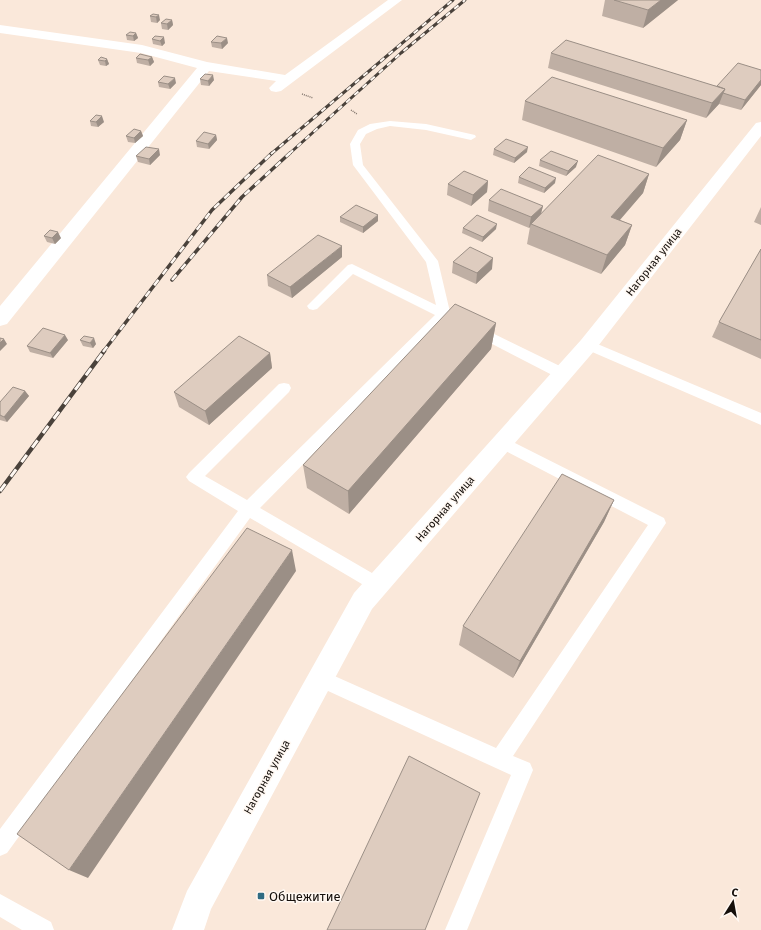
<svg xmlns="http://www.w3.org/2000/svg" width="761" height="930" font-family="'Fira Sans',sans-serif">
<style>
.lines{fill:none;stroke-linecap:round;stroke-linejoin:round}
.path{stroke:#83776e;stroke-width:1.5;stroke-dasharray:1 1;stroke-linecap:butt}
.lane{fill:#fff;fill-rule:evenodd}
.street{fill:#fff;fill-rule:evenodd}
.rail-far2-casing{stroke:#4a423b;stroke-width:3}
.rail-far1-casing{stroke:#4a423b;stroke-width:3.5}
.rail-casing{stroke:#4a423b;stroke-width:4.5}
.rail-far2{stroke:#fff8f2;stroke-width:2;stroke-dasharray:5.5;stroke-linecap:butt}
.rail-far1{stroke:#fff8f2;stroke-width:2.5;stroke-dasharray:7;stroke-linecap:butt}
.rail{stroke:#fff8f2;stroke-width:3;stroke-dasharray:9;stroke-linecap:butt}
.wall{fill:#bfafa4}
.shaded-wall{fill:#9b8f86}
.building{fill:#deccbf;stroke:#9b8f86}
.poi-dot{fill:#306c83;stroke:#fff8f2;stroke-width:1.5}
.labels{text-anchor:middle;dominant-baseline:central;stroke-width:3;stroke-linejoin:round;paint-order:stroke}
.street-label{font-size:11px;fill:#150f0b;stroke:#fff8f2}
.near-poi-label{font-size:13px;fill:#150f0b;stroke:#fff8f2;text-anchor:start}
</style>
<rect width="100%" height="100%" fill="#fae8da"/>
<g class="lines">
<path class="path" d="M 302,94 L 313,98
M 351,110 L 357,114"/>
<path class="lane" d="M 390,121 L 426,124 L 475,135 L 476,137 L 471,140 L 426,130 L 390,126 L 377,129 L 366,134 L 360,144 L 363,165 L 438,261 L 450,312 L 455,317 L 454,320 L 445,320 L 260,508 L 384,580 L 386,585 L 384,590 L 378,593 L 372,590 L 250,518 L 7,853 L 0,856 L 0,829 L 238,511 L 189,481 L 186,477 L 189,473 L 279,384 L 284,383 L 289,384 L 291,388 L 289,392 L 205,476 L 247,500 L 435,315 L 353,274 L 317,309 L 313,310 L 309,309 L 307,306 L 348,265 L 352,264 L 436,305 L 426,262 L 353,165 L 350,144 L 358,130 L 370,124 Z
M 476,325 L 568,370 L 570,374 L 568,378 L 563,379 L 558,378 L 471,333 L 470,330 L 471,327 Z
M 588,340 L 761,413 L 761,425 L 583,348 L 581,345 L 583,342 Z
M 503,437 L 664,518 L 666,523 L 513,756 L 530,763 L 533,770 L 467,930 L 445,930 L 511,775 L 315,685 L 312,679 L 315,673 L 321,670 L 496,748 L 648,525 L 498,447 L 496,443 L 498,439 Z
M 0,894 L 51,922 L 54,930 L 22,930 L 0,917 Z"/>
<path class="street" d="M 388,0 L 402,0 L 281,91 L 276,92 L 271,91 L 269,88 L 276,81 L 209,71 L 7,324 L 0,326 L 0,306 L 197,68 L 141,53 L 0,33 L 0,25 L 142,45 L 207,62 L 285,75 Z
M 761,122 L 761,136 L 595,350 L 372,609 L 211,909 L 204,930 L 172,930 L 187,891 L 354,593 L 581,340 L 756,123 Z"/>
<defs>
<path id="rail-far2" d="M 271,154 L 453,0
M 289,154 L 401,53 L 465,0"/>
<path id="rail-far1" d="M 172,280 L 242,197 L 290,153
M 103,352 L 212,210 L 272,153"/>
<path id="rail" d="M 0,491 L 104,351"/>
</defs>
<use href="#rail-far2" class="rail-far2-casing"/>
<use href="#rail-far1" class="rail-far1-casing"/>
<use href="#rail" class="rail-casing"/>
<use href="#rail-far2" class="rail-far2"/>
<use href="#rail-far1" class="rail-far1"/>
<use href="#rail" class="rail"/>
</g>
<path class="wall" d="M 605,0 L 678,0 L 643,28 L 602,16 Z
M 153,14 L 160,20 L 157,23 L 151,22 L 150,16 Z
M 172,20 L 173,25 L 168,30 L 162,29 L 161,23 Z
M 136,33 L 138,38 L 134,41 L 127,40 L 126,35 Z
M 155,36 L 165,43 L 162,46 L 153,44 L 152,39 Z
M 211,42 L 228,43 L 222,49 L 212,47 Z
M 551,53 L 717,86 L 761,70 L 761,85 L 741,110 L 719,104 L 706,118 L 548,68 Z
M 152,57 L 154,62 L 150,66 L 137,63 L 136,58 Z
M 107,59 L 109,64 L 106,66 L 100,65 L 98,60 Z
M 200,79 L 214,80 L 209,86 L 201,85 Z
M 158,82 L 176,83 L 170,89 L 159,87 Z
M 525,101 L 687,120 L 680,140 L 656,167 L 522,120 Z
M 90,121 L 104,122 L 98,127 L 91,126 Z
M 141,131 L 143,136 L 135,143 L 128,142 L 126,136 Z
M 216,135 L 217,140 L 209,149 L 197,147 L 196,141 Z
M 494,149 L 527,152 L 514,163 L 493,155 Z
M 160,155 L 150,165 L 138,162 L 136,156 Z
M 540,160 L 576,167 L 566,176 L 539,166 Z
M 649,174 L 643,193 L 620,220 L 632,225 L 625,245 L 601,274 L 527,244 L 530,227 L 529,228 L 488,211 L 489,200 L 543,206 L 541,213 Z
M 519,177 L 555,183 L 544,193 L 518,183 Z
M 488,181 L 487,192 L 471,206 L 447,195 L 448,184 Z
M 761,207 L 761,225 L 754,222 Z
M 340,217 L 378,221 L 363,233 L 340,222 Z
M 463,228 L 496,229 L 482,242 L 462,233 Z
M 44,236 L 61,238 L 55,244 L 47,242 Z
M 761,249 L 761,359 L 712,337 L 719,322 Z
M 342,257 L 292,298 L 268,286 L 267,275 Z
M 453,262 L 492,269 L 476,284 L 452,273 Z
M 496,323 L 491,349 L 349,514 L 307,488 L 303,465 Z
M 68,340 L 53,358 L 30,352 L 27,346 Z
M 80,340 L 96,344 L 93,348 L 83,346 Z
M 270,353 L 272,368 L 209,425 L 179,407 L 174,392 Z
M 25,391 L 29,396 L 7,422 L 0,420 L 0,402 Z
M 614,500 L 604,522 L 513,678 L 459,645 L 463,626 Z"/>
<path class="shaded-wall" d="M 661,0 L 678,0 L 643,28 L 648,10 Z
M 159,15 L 160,20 L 157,23 L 156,17 Z
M 172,20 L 173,25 L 168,30 L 167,24 Z
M 136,33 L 138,38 L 134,41 L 133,36 Z
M 164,37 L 165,43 L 162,46 L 160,41 Z
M 227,38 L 228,43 L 222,49 L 221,43 Z
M 152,57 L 154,62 L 150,66 L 148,60 Z
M 107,59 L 109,64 L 106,66 L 105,61 Z
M 213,75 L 214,80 L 209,86 L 208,81 Z
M 175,78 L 176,83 L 170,89 L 168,84 Z
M 761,80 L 761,85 L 741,110 L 745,100 Z
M 725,89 L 719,104 L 706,118 L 712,103 Z
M 102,116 L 104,122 L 98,127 L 96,122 Z
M 687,120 L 680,140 L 656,167 L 663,148 Z
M 141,131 L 143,136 L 135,143 L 134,138 Z
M 216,135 L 217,140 L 209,149 L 208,144 Z
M 528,147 L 527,152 L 514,163 L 515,158 Z
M 159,149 L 160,155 L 150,165 L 149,159 Z
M 578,161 L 576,167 L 566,176 L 568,171 Z
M 649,174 L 643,193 L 605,237 L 611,217 Z
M 556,178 L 555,183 L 544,193 L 545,188 Z
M 488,181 L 487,192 L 471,206 L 473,195 Z
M 543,206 L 540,217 L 531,224 L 530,227 L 529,228 L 531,217 Z
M 378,215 L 378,221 L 363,233 L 363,227 Z
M 497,224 L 496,229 L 482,242 L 483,237 Z
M 632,225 L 625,245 L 601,274 L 607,255 Z
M 58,232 L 61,238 L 55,244 L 52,238 Z
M 342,246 L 342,257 L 292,298 L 290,287 Z
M 493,258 L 492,269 L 476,284 L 477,273 Z
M 496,323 L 491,349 L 349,514 L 348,491 Z
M 65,335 L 68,340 L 53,358 L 50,353 Z
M 94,338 L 96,344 L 93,348 L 90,343 Z
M 4,339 L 7,344 L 0,351 L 0,343 Z
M 270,353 L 272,368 L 209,425 L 205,411 Z
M 25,391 L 29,396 L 7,422 L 4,417 Z
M 614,500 L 604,522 L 513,678 L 520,661 Z
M 292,550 L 296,571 L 88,878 L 69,870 Z"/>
<path class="building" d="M 614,0 L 661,0 L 648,10 Z
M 153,14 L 159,15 L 156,17 L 150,16 Z
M 166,19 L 172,20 L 167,24 L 161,23 Z
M 130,32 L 136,33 L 133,36 L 126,35 Z
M 155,36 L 164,37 L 160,41 L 152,39 Z
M 217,36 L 227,38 L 221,43 L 211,42 Z
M 566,40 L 725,89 L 712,103 L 551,53 Z
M 140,54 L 152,57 L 148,60 L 136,58 Z
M 101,57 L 107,59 L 105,61 L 98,60 Z
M 738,63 L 761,70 L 761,80 L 745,100 L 723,93 L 725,89 L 717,86 Z
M 205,74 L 213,75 L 208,81 L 200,79 Z
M 164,76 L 175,78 L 168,84 L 158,82 Z
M 552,77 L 687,120 L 663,148 L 525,101 Z
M 96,115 L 102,116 L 96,122 L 90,121 Z
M 134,129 L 141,131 L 134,138 L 126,136 Z
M 204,132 L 216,135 L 208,144 L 196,141 Z
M 506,139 L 528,147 L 515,158 L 494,149 Z
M 146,147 L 159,149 L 149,159 L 136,156 Z
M 551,151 L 578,161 L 568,171 L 540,160 Z
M 598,155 L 649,174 L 611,217 L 632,225 L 607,255 L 531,224 Z
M 529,167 L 556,178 L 545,188 L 519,177 Z
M 464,171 L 488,181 L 473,195 L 448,184 Z
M 501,189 L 543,206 L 531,217 L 489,200 Z
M 356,205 L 378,215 L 363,227 L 340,217 Z
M 477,215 L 497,224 L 483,237 L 463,228 Z
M 50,230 L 58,232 L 52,238 L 44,236 Z
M 318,235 L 342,246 L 290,287 L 267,275 Z
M 470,247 L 493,258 L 477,273 L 453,262 Z
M 761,249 L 761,340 L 719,322 Z
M 455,304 L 496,323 L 348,491 L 303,465 Z
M 43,328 L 65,335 L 50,353 L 27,346 Z
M 84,336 L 94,338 L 90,343 L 80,340 Z
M 239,336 L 270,353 L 205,411 L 174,392 Z
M 0,338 L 4,339 L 0,343 Z
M 13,387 L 25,391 L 4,417 L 0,415 L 0,402 Z
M 562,474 L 614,500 L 520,661 L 463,626 Z
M 247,528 L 292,550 L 69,870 L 17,834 Z
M 409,756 L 480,793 L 425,930 L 327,930 Z"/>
<rect class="poi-dot" x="257" y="892" width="8" height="8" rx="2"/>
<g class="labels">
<g class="street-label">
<text transform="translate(654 262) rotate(-52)">Нагорная улица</text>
<text transform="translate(445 509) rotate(-49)">Нагорная улица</text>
<text transform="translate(267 777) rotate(-61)">Нагорная улица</text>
</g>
<g class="near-poi-label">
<text x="269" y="896">Общежитие</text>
</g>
</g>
<g transform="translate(733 902) rotate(11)" stroke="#fff8f2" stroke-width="3" paint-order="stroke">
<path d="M0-3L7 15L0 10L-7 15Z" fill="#150f0b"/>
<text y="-6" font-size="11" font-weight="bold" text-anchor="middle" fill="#150f0b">С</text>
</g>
</svg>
